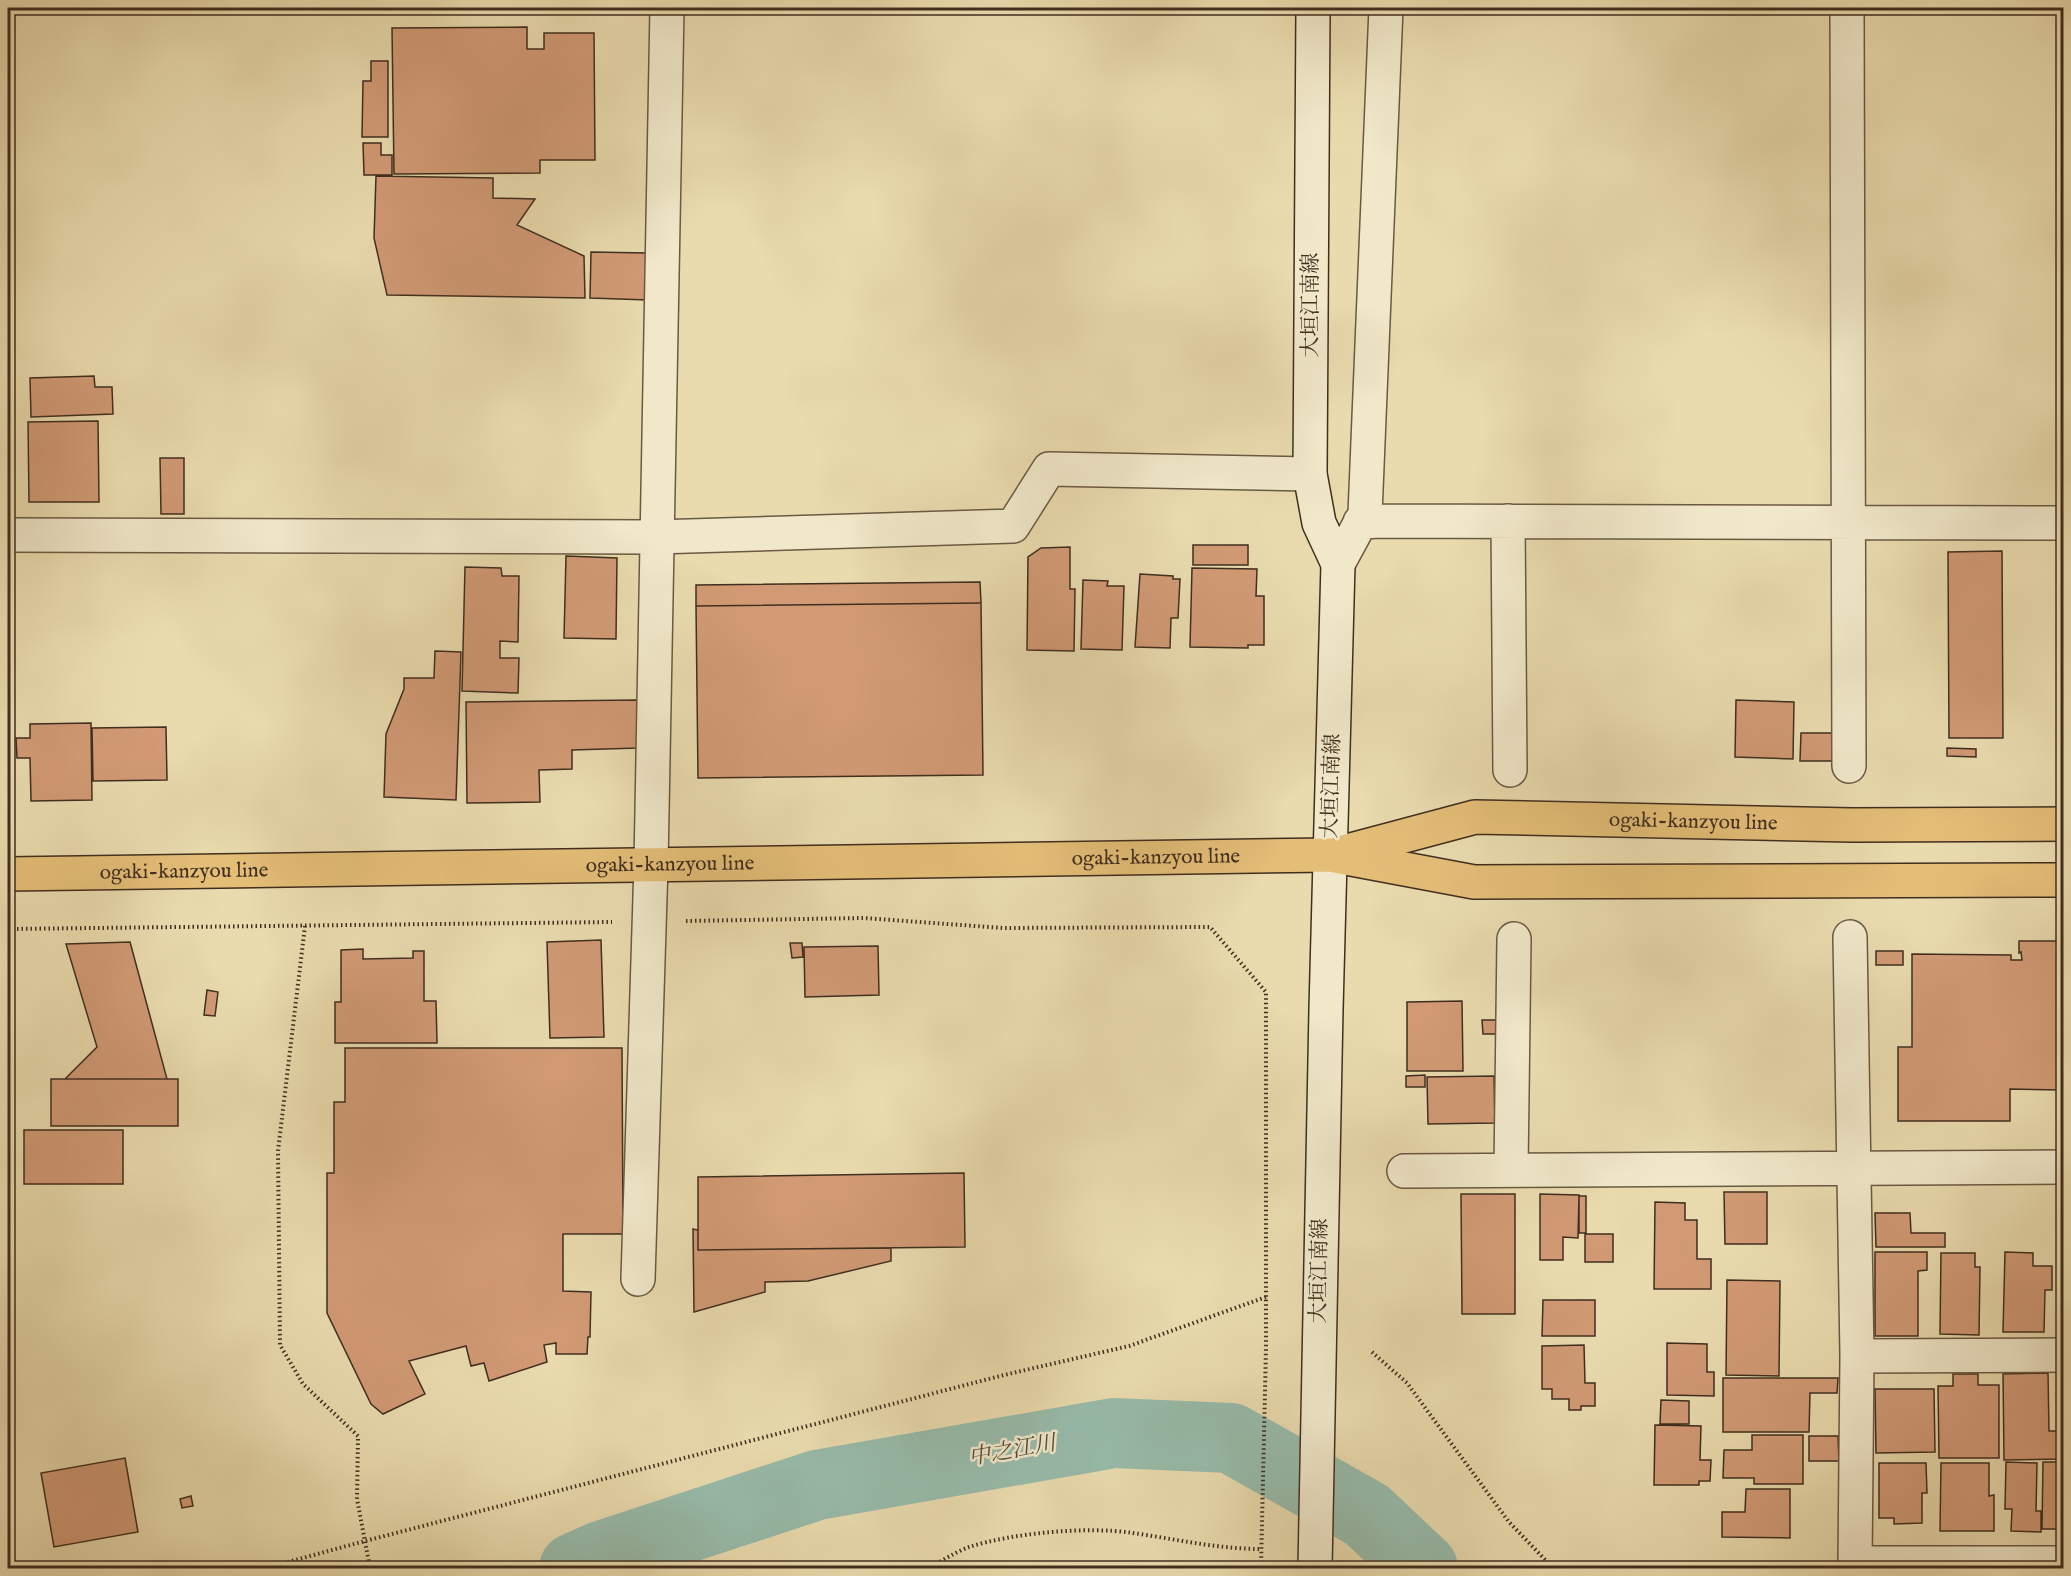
<svg xmlns="http://www.w3.org/2000/svg" width="2071" height="1576" font-family="'IM FELL English','Noto Serif JP',serif">
<style>
.lines{fill:none;stroke-linecap:round;stroke-linejoin:round}
.river{stroke:#97bbaa;stroke-width:70}
.building{fill:#d19a75;stroke:#402e1f;stroke-width:1.5}
.minor-casing{stroke:#6a5943;stroke-width:36}
.secondary-casing{stroke:#402e1f;stroke-width:36}
.primary-casing{stroke:#402e1f;stroke-width:36}
.path{stroke:#402e1f;stroke-width:4;stroke-dasharray:1.5 3;stroke-linecap:butt}
.minor{stroke:#f1e8ca;stroke-width:33}
.secondary{stroke:#f1e8ca;stroke-width:33}
.primary{stroke:#e4be77;stroke-width:33}
.labels{text-anchor:middle;dominant-baseline:central;stroke-width:5;stroke-linejoin:round;paint-order:stroke}
.street-label{font-size:21px;fill:#402e1f;stroke:#f1e8ca}
.water-label{font-size:22px;font-style:italic;fill:#514a3b;stroke:#f1e8ca}
</style>
<rect width="100%" height="100%" fill="#e9dbae"/>
<filter id="stains"><feTurbulence type="fractalNoise" baseFrequency=".00333" numOctaves="4"/><feColorMatrix values="0 0 0 0 .2 0 0 0 0 .09 0 0 0 0 .02 0 0 0 .5 -.17"/></filter>
<radialGradient id="worn" r=".72"><stop offset=".6" stop-color="#630" stop-opacity="0"/><stop offset="1" stop-color="#630" stop-opacity=".3"/></radialGradient>
<g class="lines">
<path class="river" d="M 574,1568 L 601,1556 L 817,1485 L 1114,1433 L 1231,1438 L 1367,1515 L 1423,1568"/>
</g>
<path class="building" d="M 527,27 L 527,49 L 544,49 L 544,33 L 594,33 L 595,160 L 540,160 L 540,173 L 394,174 L 392,28 Z
M 371,61 L 388,61 L 388,137 L 362,137 L 363,81 L 371,81 Z
M 363,143 L 381,143 L 381,155 L 392,155 L 392,175 L 364,175 Z
M 376,176 L 493,178 L 493,198 L 535,199 L 517,225 L 584,256 L 585,298 L 387,295 L 374,238 Z
M 591,252 L 648,253 L 648,300 L 590,298 Z
M 94,376 L 95,387 L 112,387 L 113,414 L 31,417 L 30,378 Z
M 98,421 L 99,502 L 29,502 L 28,422 Z
M 160,458 L 184,458 L 184,514 L 161,514 Z
M 1193,545 L 1248,545 L 1248,565 L 1193,565 Z
M 1070,547 L 1070,589 L 1075,589 L 1074,651 L 1027,650 L 1028,557 L 1041,548 Z
M 2002,551 L 2003,738 L 1949,738 L 1948,552 Z
M 566,556 L 617,558 L 616,639 L 564,638 Z
M 465,567 L 501,568 L 502,576 L 519,576 L 518,642 L 500,641 L 500,658 L 519,658 L 518,693 L 462,691 Z
M 1192,568 L 1257,569 L 1256,596 L 1264,596 L 1264,645 L 1248,645 L 1248,648 L 1190,647 Z
M 1140,574 L 1173,576 L 1173,579 L 1180,579 L 1178,618 L 1171,618 L 1170,648 L 1135,647 Z
M 1083,580 L 1108,581 L 1107,586 L 1124,586 L 1122,650 L 1081,649 Z
M 980,582 L 981,603 L 696,606 L 696,585 Z
M 981,603 L 983,775 L 698,778 L 696,606 Z
M 435,651 L 461,652 L 456,800 L 384,797 L 386,734 L 404,689 L 404,678 L 434,678 Z
M 637,700 L 638,748 L 572,750 L 572,769 L 539,770 L 540,802 L 467,803 L 466,702 Z
M 1736,700 L 1794,702 L 1793,759 L 1735,757 Z
M 91,723 L 92,800 L 31,801 L 30,758 L 17,758 L 16,738 L 30,738 L 30,724 Z
M 166,727 L 167,780 L 93,781 L 92,728 Z
M 1801,733 L 1838,733 L 1838,761 L 1800,761 Z
M 1947,748 L 1976,749 L 1976,757 L 1947,756 Z
M 601,940 L 604,1037 L 550,1038 L 547,942 Z
M 2019,941 L 2064,941 L 2064,1090 L 2010,1089 L 2010,1121 L 1898,1121 L 1898,1047 L 1912,1047 L 1912,954 L 2011,955 L 2011,960 L 2022,960 L 2021,952 L 2019,953 Z
M 130,942 L 167,1079 L 65,1079 L 97,1047 L 66,944 Z
M 790,943 L 802,943 L 803,957 L 792,958 Z
M 878,946 L 879,995 L 805,997 L 804,947 Z
M 363,949 L 363,959 L 413,958 L 413,951 L 424,951 L 424,1001 L 436,1001 L 437,1043 L 335,1043 L 335,1002 L 341,1002 L 341,950 Z
M 1876,951 L 1903,951 L 1903,965 L 1876,965 Z
M 207,990 L 218,992 L 215,1016 L 204,1015 Z
M 1462,1001 L 1463,1071 L 1407,1071 L 1407,1002 Z
M 1482,1020 L 1496,1020 L 1497,1034 L 1483,1034 Z
M 345,1048 L 622,1048 L 623,1234 L 563,1234 L 563,1291 L 591,1292 L 590,1337 L 588,1337 L 587,1354 L 556,1354 L 556,1343 L 544,1345 L 547,1362 L 489,1381 L 484,1363 L 471,1366 L 466,1346 L 409,1361 L 425,1394 L 383,1414 L 371,1404 L 327,1313 L 327,1173 L 334,1173 L 334,1102 L 345,1102 Z
M 1425,1075 L 1425,1087 L 1406,1087 L 1406,1076 Z
M 1494,1076 L 1495,1123 L 1428,1124 L 1427,1077 Z
M 51,1079 L 178,1079 L 178,1126 L 51,1126 Z
M 24,1130 L 123,1130 L 123,1184 L 24,1184 Z
M 964,1173 L 965,1247 L 698,1250 L 698,1177 Z
M 1724,1192 L 1767,1192 L 1767,1244 L 1725,1244 Z
M 1461,1194 L 1515,1194 L 1515,1314 L 1462,1314 Z
M 1540,1194 L 1579,1195 L 1578,1238 L 1563,1237 L 1563,1260 L 1540,1260 Z
M 1579,1196 L 1586,1196 L 1586,1233 L 1579,1233 Z
M 1655,1202 L 1685,1203 L 1685,1220 L 1697,1220 L 1697,1259 L 1711,1259 L 1711,1289 L 1654,1289 Z
M 1875,1213 L 1910,1213 L 1911,1233 L 1945,1233 L 1945,1247 L 1876,1247 Z
M 693,1229 L 698,1230 L 698,1250 L 891,1248 L 891,1261 L 808,1281 L 765,1282 L 765,1292 L 694,1312 Z
M 1585,1234 L 1613,1234 L 1613,1262 L 1585,1262 Z
M 1875,1252 L 1927,1252 L 1927,1270 L 1918,1271 L 1918,1336 L 1875,1336 Z
M 2005,1252 L 2033,1253 L 2033,1266 L 2052,1266 L 2052,1290 L 2045,1290 L 2044,1332 L 2003,1332 Z
M 1941,1253 L 1975,1253 L 1975,1267 L 1980,1267 L 1979,1335 L 1940,1334 Z
M 1727,1280 L 1780,1281 L 1779,1376 L 1726,1375 Z
M 1543,1300 L 1595,1300 L 1595,1336 L 1542,1336 Z
M 1667,1343 L 1707,1344 L 1707,1372 L 1714,1372 L 1714,1396 L 1667,1395 Z
M 1584,1345 L 1585,1383 L 1595,1383 L 1595,1406 L 1581,1406 L 1581,1410 L 1569,1410 L 1569,1399 L 1552,1399 L 1552,1389 L 1542,1389 L 1542,1346 Z
M 2048,1373 L 2049,1431 L 2064,1431 L 2064,1459 L 2004,1460 L 2003,1374 Z
M 1953,1374 L 1978,1374 L 1978,1385 L 1999,1385 L 1999,1458 L 1939,1458 L 1938,1386 L 1953,1386 Z
M 1723,1378 L 1838,1378 L 1837,1393 L 1810,1393 L 1809,1432 L 1723,1432 Z
M 1875,1389 L 1934,1389 L 1935,1452 L 1876,1453 Z
M 1661,1400 L 1689,1401 L 1689,1424 L 1660,1424 Z
M 1655,1425 L 1701,1426 L 1700,1460 L 1711,1460 L 1710,1481 L 1699,1481 L 1699,1485 L 1654,1485 Z
M 1752,1435 L 1803,1435 L 1803,1484 L 1754,1484 L 1754,1478 L 1723,1478 L 1724,1450 L 1752,1450 Z
M 1809,1436 L 1838,1436 L 1839,1461 L 1809,1461 Z
M 125,1458 L 138,1532 L 54,1547 L 41,1473 Z
M 2006,1462 L 2037,1463 L 2036,1511 L 2041,1511 L 2041,1532 L 2011,1531 L 2012,1509 L 2005,1509 Z
M 2043,1462 L 2064,1462 L 2064,1529 L 2042,1529 Z
M 1879,1463 L 1926,1463 L 1927,1493 L 1922,1493 L 1922,1523 L 1894,1524 L 1894,1518 L 1879,1518 Z
M 1941,1463 L 1989,1463 L 1989,1496 L 1994,1495 L 1994,1531 L 1940,1531 Z
M 1746,1489 L 1790,1489 L 1790,1538 L 1722,1537 L 1722,1512 L 1745,1512 Z
M 191,1496 L 193,1506 L 182,1508 L 180,1499 Z"/>
<g class="lines">
<defs>
<path id="minor" d="M 1847,8 L 1849,766
M 1508,521 L 1510,770
M 1360,522 L 1381,521 L 2064,523
M 8,535 L 656,537 L 1013,526 L 1049,469 L 1310,474
M 1338,564 L 1365,514 L 1386,8
M 1850,937 L 1857,1356 L 1855,1563 L 2064,1563
M 1511,1170 L 1514,939
M 1404,1171 L 2064,1167
M 638,1279 L 651,865 L 667,8
M 1857,1356 L 2064,1355"/>
<path id="secondary" d="M 1313,8 L 1310,474 L 1319,523 L 1338,564 L 1326,1009 L 1315,1568"/>
<g id="primary">
<path id="s1" d="M 1340,853 L 1475,817 L 1852,825 L 2064,824"/>
<path id="s2" d="M 8,874 L 1330,855 L 1474,882 L 2064,880"/>
</g>
</defs>
<use href="#minor" class="minor-casing"/>
<use href="#secondary" class="secondary-casing"/>
<use href="#primary" class="primary-casing"/>
<path class="path" d="M 686,921 L 864,918 L 1003,928 L 1210,927 L 1266,992 L 1266,1347 L 1261,1568
M 305,926 L 278,1151 L 280,1345 L 303,1384 L 358,1436 L 357,1499 L 370,1568
M 8,929 L 612,922
M 1372,1352 L 1407,1383 L 1509,1522 L 1553,1568
M 266,1568 L 365,1541 L 1004,1375 L 1129,1346 L 1266,1297
M 928,1568 C 941,1562 955,1552 969,1547 C 1013,1533 1087,1526 1133,1533 C 1176,1539 1217,1549 1261,1549"/>
<use href="#minor" class="minor"/>
<use href="#secondary" class="secondary"/>
<use href="#primary" class="primary"/>
</g>
<g class="labels">
<g class="street-label">
<text transform="translate(1311 305) rotate(-90)">大垣江南線</text>
<text transform="translate(1332 786) rotate(-88)">大垣江南線</text>
<text stroke="none"><textPath href="#s1" startOffset="358">ogaki-kanzyou line</textPath></text>
<text stroke="none"><textPath href="#s2" startOffset="1148">ogaki-kanzyou line</textPath></text>
<text stroke="none"><textPath href="#s2" startOffset="662">ogaki-kanzyou line</textPath></text>
<text stroke="none"><textPath href="#s2" startOffset="176">ogaki-kanzyou line</textPath></text>
<text transform="translate(1320 1271) rotate(-89)">大垣江南線</text>
</g>
<g class="water-label">
<text transform="translate(1012 1451) rotate(-10)">中之江川</text>
</g>
</g>
<rect width="2071" height="1576" fill="none" stroke="#e9dbae" stroke-width="30"/>
<rect x="9" y="9" width="2053" height="1558" fill="none" stroke="#402e1f" stroke-width="3"/>
<rect x="15" y="15" width="2041" height="1546" fill="none" stroke="#402e1f" stroke-width="1.5"/>
<rect width="100%" height="100%" filter="url(#stains)"/>
<rect width="100%" height="100%" fill="url(#worn)"/>
</svg>
